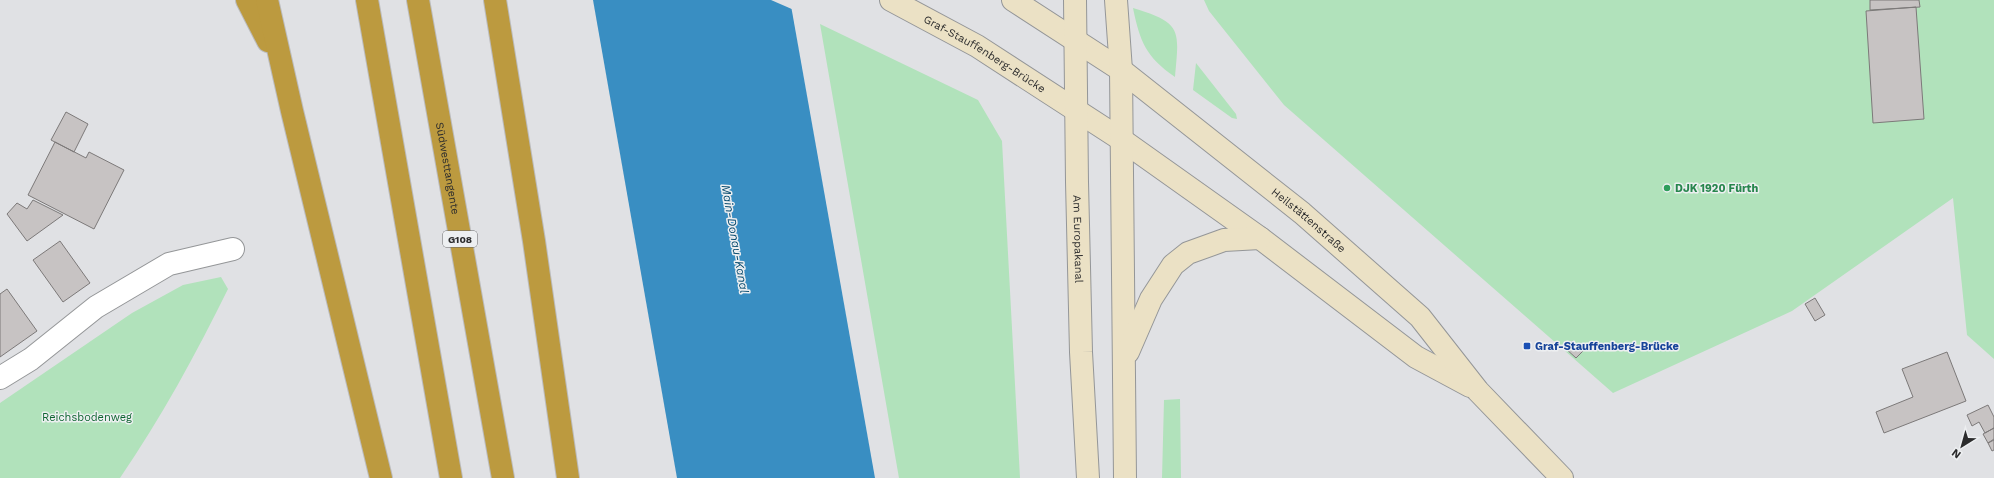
<svg xmlns="http://www.w3.org/2000/svg" width="1994" height="478" font-family="'Work Sans',sans-serif">
<style>
.green{fill:#b1e2bb}
.water{fill:#398ec2}
.pier{fill:#e0e1e4}
.building{fill:#c7c3c3;stroke:#7c7979}
.lines{fill:none;stroke-linecap:round;stroke-linejoin:round}
.street-casing{stroke:#949698;stroke-width:24}
.secondary-casing{stroke:#949698;stroke-width:24}
.highway-casing{stroke:#bbbbbc;stroke-width:24}
.street{stroke:#fff;stroke-width:22}
.secondary{stroke:#ebe1c5;stroke-width:22}
.highway{stroke:#bc9a3f;stroke-width:22}
.leisure-dot{fill:#2e9e5b;stroke:#edeff1;stroke-width:1.5}
.transit-dot{fill:#1a4fb4;stroke:#edeff1;stroke-width:1.5}
.labels{text-anchor:middle;dominant-baseline:central;stroke-width:3;stroke-linejoin:round;paint-order:stroke}
.shield{fill:#edeff1;stroke:#666668;stroke-width:1}
.shield-label{font-size:10px;font-weight:bold;fill:#2c2c2d}
.street-label{font-size:11px;fill:#2c2c2d;stroke:#edeff1}
.leisure-label{font-size:11px;font-weight:bold;fill:#27864d;stroke:#edeff1;text-anchor:start}
.transit-label{font-size:11px;font-weight:bold;fill:#164399;stroke:#edeff1;text-anchor:start}
.park-label{font-size:11px;fill:#0e6531;stroke:#edeff1}
.water-label{font-size:12px;font-style:italic;fill:#064a6e;stroke:#edeff1}
</style>
<rect width="100%" height="100%" fill="#e0e1e4"/>
<path class="green" d="M 1204,0 L 1994,0 L 1994,359 L 1967,335 L 1953,198 L 1792,311 L 1613,393 L 1284,105 L 1209,11 Z
M 1133,8 C 1183,23 1179,30 1175,77 C 1146,57 1140,42 1133,8 Z
M 820,24 L 978,100 L 1002,141 L 1020,478 L 899,478 Z
M 1196,63 L 1236,114 L 1237,119 L 1232,118 L 1193,90 Z
M 221,277 L 228,289 C 196,354 161,418 120,478 L 0,478 L 0,403 L 132,313 L 183,285 Z
M 1180,399 L 1181,478 L 1162,478 L 1164,400 Z"/>
<path class="water" d="M 593,0 L 790,0 L 875,478 L 677,478 Z"/>
<path class="pier" d="M 771,0 L 792,0 L 794,10 Z"/>
<path class="building" d="M 1870,0 L 1919,0 L 1920,7 L 1870,10 Z
M 1916,7 L 1924,119 L 1873,123 L 1866,11 Z
M 66,112 L 88,124 L 74,152 L 51,140 Z
M 55,142 L 86,158 L 89,152 L 124,170 L 94,229 L 28,195 Z
M 33,200 L 63,215 L 27,241 L 7,214 L 17,203 L 27,209 Z
M 60,241 L 90,283 L 63,302 L 33,260 Z
M 7,289 L 37,331 L 0,357 L 0,294 Z
M 1815,298 L 1825,315 L 1815,321 L 1805,304 Z
M 1572,341 L 1583,351 L 1576,358 L 1565,348 Z
M 1947,352 L 1966,401 L 1884,433 L 1876,412 L 1913,397 L 1902,369 Z
M 1988,405 L 1994,417 L 1994,428 L 1985,433 L 1979,422 L 1972,426 L 1967,415 Z
M 1994,428 L 1994,439 L 1988,443 L 1983,434 Z
M 1994,440 L 1994,450 L 1992,451 L 1988,443 Z"/>
<g class="lines">
<defs>
<path id="street" d="M 0,378 L 31,359 L 96,307 L 169,264 L 233,249"/>
<g id="secondary">
<path id="s1" d="M 891,0 L 977,46 L 1122,140 L 1260,238 L 1416,357 L 1470,386"/>
<path id="s2" d="M 1013,0 L 1121,70 L 1302,213 L 1420,317 L 1478,391 L 1562,478"/>
<path id="s3" d="M 1075,0 L 1077,182 L 1081,352 L 1088,478"/>
<path d="M 1116,0 L 1121,70 L 1125,478"/>
<path d="M 1128,352 L 1151,299 L 1173,265 L 1188,253 L 1224,240 L 1260,238"/>
</g>
<g id="highway">
<path d="M 247,0 L 268,41"/>
<path d="M 267,0 L 292,111 L 381,478"/>
<path d="M 367,0 L 451,478"/>
<path id="s4" d="M 418,0 L 503,478"/>
<path d="M 495,0 L 534,241 L 568,478"/>
</g>
</defs>
<use href="#street" class="street-casing"/>
<use href="#secondary" class="secondary-casing"/>
<use href="#highway" class="highway-casing"/>
<use href="#street" class="street"/>
<use href="#secondary" class="secondary"/>
<use href="#highway" class="highway"/>
</g>
<circle class="leisure-dot" cx="1667" cy="188" r="4"/>
<rect class="transit-dot" x="1523" y="342" width="8" height="8" rx="2"/>
<g class="labels">
<rect class="shield" x="443" y="231" width="34" height="16" rx="3"/>
<g class="shield-label">
<text x="460" y="239">G108</text>
</g>
<g class="street-label">
<text stroke="none"><textPath href="#s1" startOffset="108">Graf-Stauffenberg-Brücke</textPath></text>
<text stroke="none"><textPath href="#s4" startOffset="171">Südwesttangente</textPath></text>
<text stroke="none"><textPath href="#s2" startOffset="369">Heilstättenstraße</textPath></text>
<text stroke="none"><textPath href="#s3" startOffset="239">Am Europakanal</textPath></text>
</g>
<g class="leisure-label">
<text x="1675" y="188">DJK 1920 Fürth</text>
</g>
<g class="transit-label">
<text x="1535" y="346">Graf-Stauffenberg-Brücke</text>
</g>
<g class="park-label">
<text x="87" y="417">Reichsbodenweg</text>
</g>
<g class="water-label">
<text transform="translate(735 239) rotate(80)">Main-Donau-Kanal</text>
</g>
</g>
<g transform="translate(1962 446) rotate(217)" stroke="#edeff1" stroke-width="3" paint-order="stroke">
<path d="M0-3L7 15L0 10L-7 15Z" fill="#2c2c2d"/>
<text y="-6" font-size="11" font-weight="bold" text-anchor="middle" fill="#2c2c2d">N</text>
</g>
</svg>
